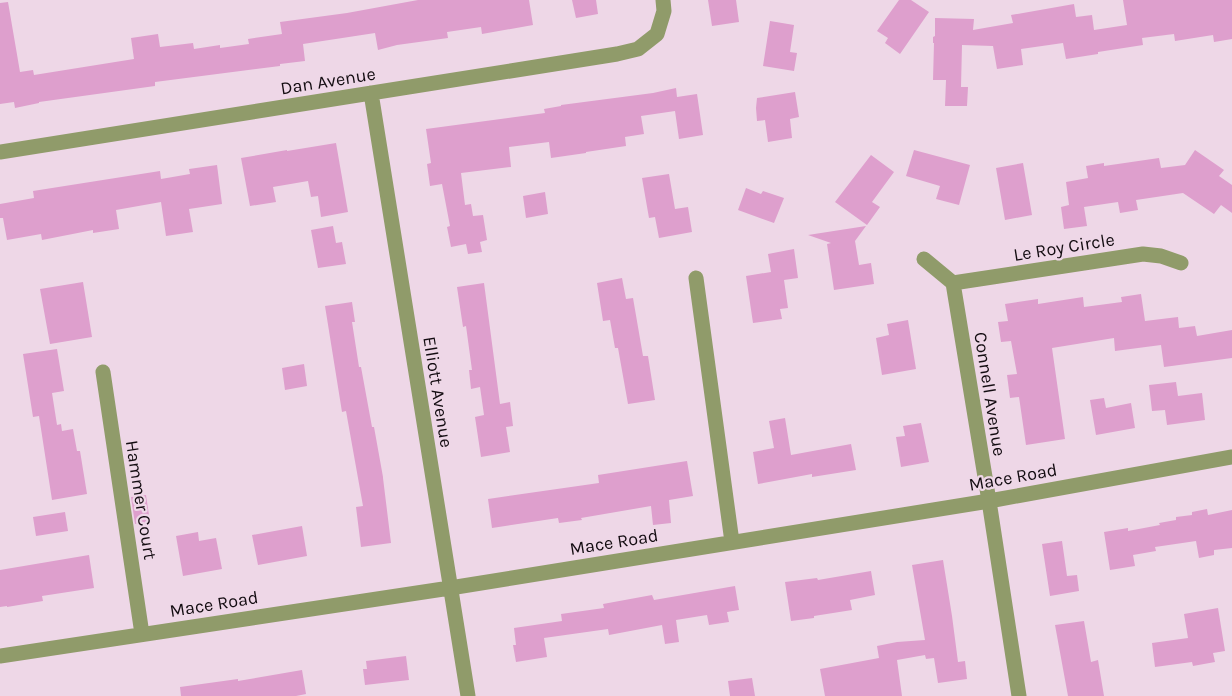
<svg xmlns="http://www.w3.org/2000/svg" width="1232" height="696" font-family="Karla,sans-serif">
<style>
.building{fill:#de9fcd}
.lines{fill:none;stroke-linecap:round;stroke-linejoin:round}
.minor{stroke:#909b6a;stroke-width:15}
.labels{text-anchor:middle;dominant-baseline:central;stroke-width:4.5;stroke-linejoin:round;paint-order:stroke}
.street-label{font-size:18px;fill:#130c11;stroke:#eed7e7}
</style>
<rect width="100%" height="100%" fill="#eed7e7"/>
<path class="building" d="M 418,0 L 529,0 L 533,25 L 482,34 L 481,27 L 447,32 L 448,38 L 397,45 L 378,50 L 375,33 L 303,44 L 305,61 L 280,64 L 280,66 L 155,82 L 155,86 L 39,102 L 39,103 L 15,108 L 14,102 L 0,104 L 0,3 L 8,2 L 20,72 L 33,70 L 34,75 L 134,59 L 131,38 L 158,34 L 160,47 L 193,43 L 194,49 L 220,45 L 220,48 L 249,44 L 248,39 L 282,34 L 280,22 L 347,13 Z
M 572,0 L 596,0 L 598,14 L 576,18 Z
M 708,0 L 736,0 L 739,22 L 712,26 Z
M 899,0 L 911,0 L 929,12 L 900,54 L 885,43 L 888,38 L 877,31 Z
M 1123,0 L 1232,0 L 1232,39 L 1214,42 L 1213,35 L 1175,41 L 1174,34 L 1142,38 L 1143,45 L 1098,52 L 1098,54 L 1066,59 L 1063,43 L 1021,49 L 1023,65 L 997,69 L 993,46 L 962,45 L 961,87 L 968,87 L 967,106 L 945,106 L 946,80 L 933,80 L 934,43 L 933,43 L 933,37 L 935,36 L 935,18 L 974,19 L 973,30 L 1013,23 L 1011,15 L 1074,4 L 1076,17 L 1092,15 L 1094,30 L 1127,25 Z
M 770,21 L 794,25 L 790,52 L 797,53 L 794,71 L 763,66 Z
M 676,88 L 677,97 L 697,94 L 703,135 L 679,139 L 675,111 L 641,116 L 644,134 L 625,137 L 626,146 L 586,152 L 586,153 L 551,158 L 549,142 L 509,147 L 511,167 L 461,173 L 465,205 L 471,204 L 473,216 L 483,215 L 487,240 L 480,242 L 482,252 L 468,254 L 466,244 L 451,247 L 447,227 L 450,226 L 442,184 L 430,186 L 427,164 L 431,163 L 426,129 L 545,113 L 544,109 L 561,106 L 561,105 L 653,93 Z
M 795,92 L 799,117 L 790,119 L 792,138 L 768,142 L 765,120 L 757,121 L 756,108 L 757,98 Z
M 336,143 L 348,212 L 321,217 L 318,196 L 311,197 L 308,181 L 273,187 L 276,202 L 250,206 L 241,158 L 287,150 L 287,151 Z
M 914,150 L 970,165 L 959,205 L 936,199 L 940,186 L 906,176 Z
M 1195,150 L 1224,170 L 1219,176 L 1232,185 L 1232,213 L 1221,205 L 1214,214 L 1183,193 L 1136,200 L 1138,210 L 1120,213 L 1118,202 L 1084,207 L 1087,226 L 1064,229 L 1061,207 L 1069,205 L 1066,182 L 1088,178 L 1086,166 L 1104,163 L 1104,166 L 1159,158 L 1161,168 L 1185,165 Z
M 871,155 L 894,172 L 872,202 L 880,207 L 867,225 L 835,202 Z
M 1023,163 L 1032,215 L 1005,220 L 996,168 Z
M 217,165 L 222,204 L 189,209 L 193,232 L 166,236 L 161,202 L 116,210 L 119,229 L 93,233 L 93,230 L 42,240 L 41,234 L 7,240 L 3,218 L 0,218 L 0,204 L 34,198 L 33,191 L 160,171 L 161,179 L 190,174 L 189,169 Z
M 669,174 L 675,209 L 688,207 L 692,232 L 659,238 L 655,217 L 649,218 L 642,178 Z
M 746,188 L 761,194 L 763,191 L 784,198 L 774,223 L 738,210 Z
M 545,192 L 548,214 L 526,218 L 523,196 Z
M 333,226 L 336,243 L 342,242 L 346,264 L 318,268 L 311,230 Z
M 866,226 L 855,241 L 859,265 L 871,263 L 874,284 L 834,290 L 827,244 L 831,243 L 808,235 Z
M 794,249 L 798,278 L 784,280 L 788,308 L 780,309 L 782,319 L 753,323 L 746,276 L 771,272 L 768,254 Z
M 622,278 L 626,299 L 633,298 L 643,356 L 648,356 L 655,400 L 628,404 L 618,348 L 615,348 L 610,320 L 603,321 L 597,283 Z
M 83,282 L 92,337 L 50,344 L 40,289 Z
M 484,283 L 500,404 L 510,402 L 513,426 L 506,427 L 510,452 L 481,457 L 475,417 L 484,415 L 480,387 L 471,389 L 469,370 L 472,370 L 466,326 L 463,327 L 457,287 Z
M 1141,294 L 1145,321 L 1178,317 L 1179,328 L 1195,326 L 1197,336 L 1232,330 L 1232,358 L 1164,367 L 1161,345 L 1115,351 L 1114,338 L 1052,348 L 1065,439 L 1026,445 L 1019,397 L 1010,398 L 1007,375 L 1017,374 L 1011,341 L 1001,342 L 998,322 L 1008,321 L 1005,304 L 1038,299 L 1038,304 L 1083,297 L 1084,307 L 1122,302 L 1121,297 Z
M 352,302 L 355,322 L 352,322 L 359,367 L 361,367 L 372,427 L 374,427 L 383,477 L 383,478 L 391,543 L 361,547 L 356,507 L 363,506 L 346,411 L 342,412 L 325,306 Z
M 908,320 L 916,369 L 882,375 L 876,338 L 889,335 L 887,324 Z
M 57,349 L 64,391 L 52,393 L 57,425 L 61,424 L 62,431 L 73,429 L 77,451 L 80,451 L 87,494 L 52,500 L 39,416 L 33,417 L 23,354 Z
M 304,364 L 307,386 L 285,390 L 282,368 Z
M 1176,382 L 1178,396 L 1202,393 L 1205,420 L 1167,425 L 1165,410 L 1152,411 L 1149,385 Z
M 1104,398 L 1106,408 L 1131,403 L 1135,428 L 1096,435 L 1090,400 Z
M 785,418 L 791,455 L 851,444 L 856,470 L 812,477 L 812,474 L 758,484 L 753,452 L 774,448 L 769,421 Z
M 921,423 L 929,462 L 901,467 L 896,437 L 905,436 L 903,426 Z
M 687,461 L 693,496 L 669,500 L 671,523 L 653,525 L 651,506 L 581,518 L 582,520 L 559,523 L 558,518 L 492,528 L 488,499 L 599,483 L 598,475 Z
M 146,495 L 150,522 L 135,524 L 131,497 Z
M 1207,509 L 1208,515 L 1232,510 L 1232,548 L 1214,550 L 1214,555 L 1199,558 L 1196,541 L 1155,547 L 1156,551 L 1133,555 L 1135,566 L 1110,570 L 1104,532 L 1128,528 L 1128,531 L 1160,525 L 1159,523 L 1176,520 L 1176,517 L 1192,515 L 1192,512 Z
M 65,512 L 68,531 L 36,536 L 33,517 Z
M 302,526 L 307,556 L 258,565 L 252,535 Z
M 198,532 L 199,541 L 216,538 L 222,569 L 183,576 L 176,536 Z
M 1062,541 L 1067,576 L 1077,575 L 1079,591 L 1050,596 L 1042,544 Z
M 89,555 L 94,588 L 42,596 L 43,601 L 7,607 L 7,606 L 0,607 L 0,570 Z
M 943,560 L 952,616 L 958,662 L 965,661 L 967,679 L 938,683 L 934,658 L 926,659 L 925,655 L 897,660 L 902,696 L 825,696 L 820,669 L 879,658 L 877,646 L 897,642 L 925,640 L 912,565 Z
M 871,571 L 875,595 L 850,600 L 852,610 L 814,616 L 814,618 L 791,621 L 785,582 L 817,578 L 818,580 Z
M 735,586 L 739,610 L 727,612 L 729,622 L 709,625 L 707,615 L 676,620 L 679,642 L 665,644 L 662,625 L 609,635 L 608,629 L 544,638 L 547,657 L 516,662 L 513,645 L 516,645 L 514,628 L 562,621 L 561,614 L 604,608 L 603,604 L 652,595 L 654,600 Z
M 1218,608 L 1225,651 L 1213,653 L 1215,662 L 1193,666 L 1192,662 L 1155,667 L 1152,643 L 1188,638 L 1184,614 Z
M 1084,621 L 1091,662 L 1098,660 L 1104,696 L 1068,696 L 1055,625 Z
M 406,656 L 409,680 L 365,685 L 363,669 L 367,669 L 366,661 Z
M 302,670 L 306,694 L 296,696 L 181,696 L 180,687 L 238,679 L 238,681 Z
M 752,678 L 755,696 L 730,696 L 728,681 Z"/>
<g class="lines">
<path class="minor" d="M 371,93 L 468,696
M 0,152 L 617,54 L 638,49 L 657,34 L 664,11 L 663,0
M 924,259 L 953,283 L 989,501 L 1019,696
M 696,278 L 732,542
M 953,283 L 1143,254 L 1161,256 L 1181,263
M 103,372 L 142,634
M 0,656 L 450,588 L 989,501 L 1232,457"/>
</g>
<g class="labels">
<g class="street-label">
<text transform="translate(328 81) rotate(-9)">Dan Avenue</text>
<text transform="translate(1064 247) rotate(-9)">Le Roy Circle</text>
<text transform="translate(438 392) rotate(81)">Elliott Avenue</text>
<text transform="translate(990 394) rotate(81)">Connell Avenue</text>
<text transform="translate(1013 477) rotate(-10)">Mace Road</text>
<text transform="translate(141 500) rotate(81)">Hammer Court</text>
<text transform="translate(614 542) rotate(-9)">Mace Road</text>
<text transform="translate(214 604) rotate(-9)">Mace Road</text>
</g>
</g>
</svg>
